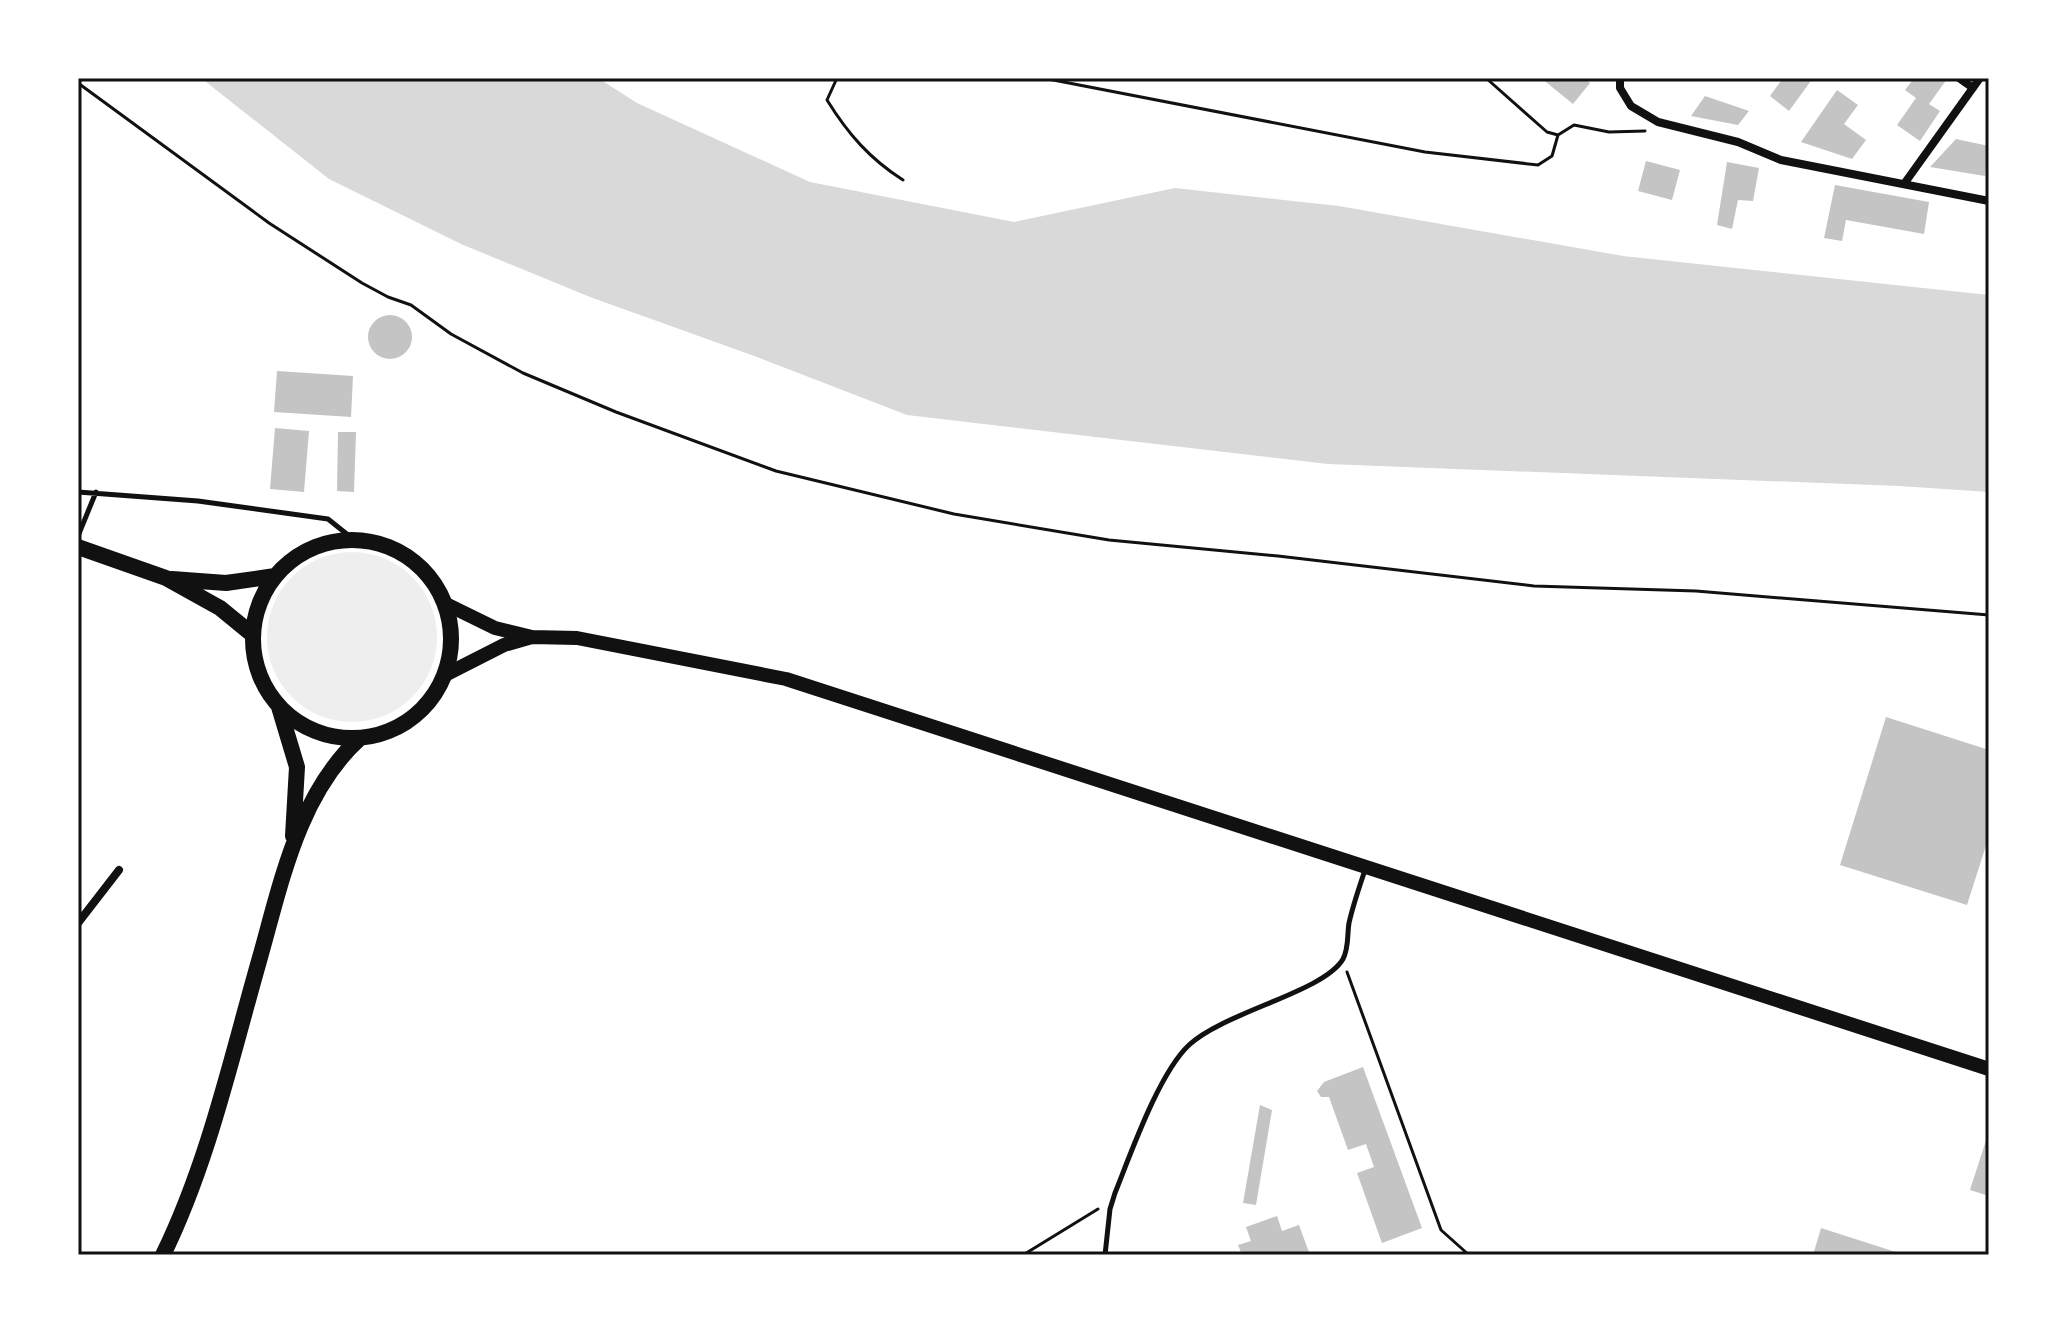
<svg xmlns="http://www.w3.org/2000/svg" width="2067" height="1333" font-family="Raleway,sans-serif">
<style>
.green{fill:#eee}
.water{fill:#d9d9d9}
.building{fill:#c4c4c4}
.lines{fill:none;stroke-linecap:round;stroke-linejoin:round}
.path{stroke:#111;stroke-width:3}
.service{stroke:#111;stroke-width:5}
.minor{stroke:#111;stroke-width:8}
.secondary{stroke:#111;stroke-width:14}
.primary{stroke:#111;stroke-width:16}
.neatline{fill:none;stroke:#111;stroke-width:3}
</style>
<rect width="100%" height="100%" fill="#fff"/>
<path class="green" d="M267 637a85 85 0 1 1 170 0a85 85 0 1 1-170 0Z"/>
<path class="water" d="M 201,78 L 598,78 L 637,103 L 810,182 L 1014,222 L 1175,188 L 1339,206 L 1623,256 L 1989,295 L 1989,492 L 1899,486 L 1328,464 L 907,415 L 757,357 L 590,297 L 461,244 L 329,179 Z"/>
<path class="building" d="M 1541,78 L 1584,78 L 1590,83 L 1573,104 Z
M 1783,78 L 1813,78 L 1789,111 L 1770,96 Z
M 1914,78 L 1947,79 L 1929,104 L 1940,111 L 1920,141 L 1897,125 L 1916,98 L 1905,90 Z
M 1837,90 L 1858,105 L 1844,124 L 1866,140 L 1852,159 L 1801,142 Z
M 1705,96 L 1749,111 L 1738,125 L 1691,116 Z
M 1956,139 L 1989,146 L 1985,176 L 1930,167 Z
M 1646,161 L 1680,170 L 1672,200 L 1638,191 Z
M 1727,162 L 1759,168 L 1753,201 L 1738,200 L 1732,229 L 1717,225 Z
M 1835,185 L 1929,202 L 1924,234 L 1846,220 L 1842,241 L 1824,238 Z
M368 337a22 22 0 1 1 44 0a22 22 0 1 1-44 0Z
M 277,371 L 353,376 L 351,417 L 274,412 Z
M 275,428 L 309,431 L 304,492 L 270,489 Z
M 338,432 L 356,432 L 354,492 L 337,491 Z
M 1886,717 L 1989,750 L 1989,836 L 1967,905 L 1840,865 Z
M 1363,1067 L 1422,1228 L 1382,1243 L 1357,1173 L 1374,1167 L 1366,1144 L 1348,1150 L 1329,1097 L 1321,1097 L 1317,1091 L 1324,1082 Z
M 1260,1105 L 1272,1110 L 1256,1205 L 1243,1203 Z
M 1988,1134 L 1989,1134 L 1989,1196 L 1970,1190 Z
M 1277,1216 L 1282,1231 L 1299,1225 L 1310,1255 L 1242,1255 L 1238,1245 L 1251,1241 L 1246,1227 Z
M 1821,1228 L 1902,1254 L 1902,1255 L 1813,1255 Z"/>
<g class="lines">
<path class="path" d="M 837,78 L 827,100 C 848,134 870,159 903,180
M 1043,78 L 1425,152 L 1538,165 L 1552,156 L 1558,135
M 1486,78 L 1547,132 L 1558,135 L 1574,125 L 1609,132 L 1645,131
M 78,83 L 269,223 L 362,283 L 388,297 L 411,305 L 451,334 L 523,373 L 616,412 L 776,471 L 954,514 L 1109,540 L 1278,556 L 1534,586 L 1696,591 L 1989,615
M 1347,972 L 1441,1230 L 1469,1255
M 1023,1255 L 1098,1209"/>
<path class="service" d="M 78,492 L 198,501 L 328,519 L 353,539
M 78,536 L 96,492
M 1105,1255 L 1110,1209 L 1115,1193 C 1131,1153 1159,1073 1189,1045 C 1224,1012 1324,992 1343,959 C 1349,948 1347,935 1349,923 C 1353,905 1359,888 1365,870"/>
<path class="minor" d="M 1620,78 L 1620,88 L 1631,106 L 1658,122 L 1738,142 L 1781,160 L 1989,201
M 1959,78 L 1973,88
M 1904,184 L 1980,78
M 78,923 L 119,870"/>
<path class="secondary" d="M 446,604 L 495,628 L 532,637 L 577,638 L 786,679 L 1989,1069
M 445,675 L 504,645 L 532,637"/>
<path class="primary" d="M253 639a99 99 0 1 1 198 0a99 99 0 1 1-198 0Z
M 78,547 L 166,578 L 220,608 L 253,635
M 172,579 L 226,583 L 275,576
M 279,707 L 297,767 L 293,836
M 163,1255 C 208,1163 231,1059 259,961 C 281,884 298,794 360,738"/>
</g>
<rect width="2067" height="1333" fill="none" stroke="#ffffff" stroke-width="160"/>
<rect x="80" y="80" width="1907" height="1173" class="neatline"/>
</svg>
